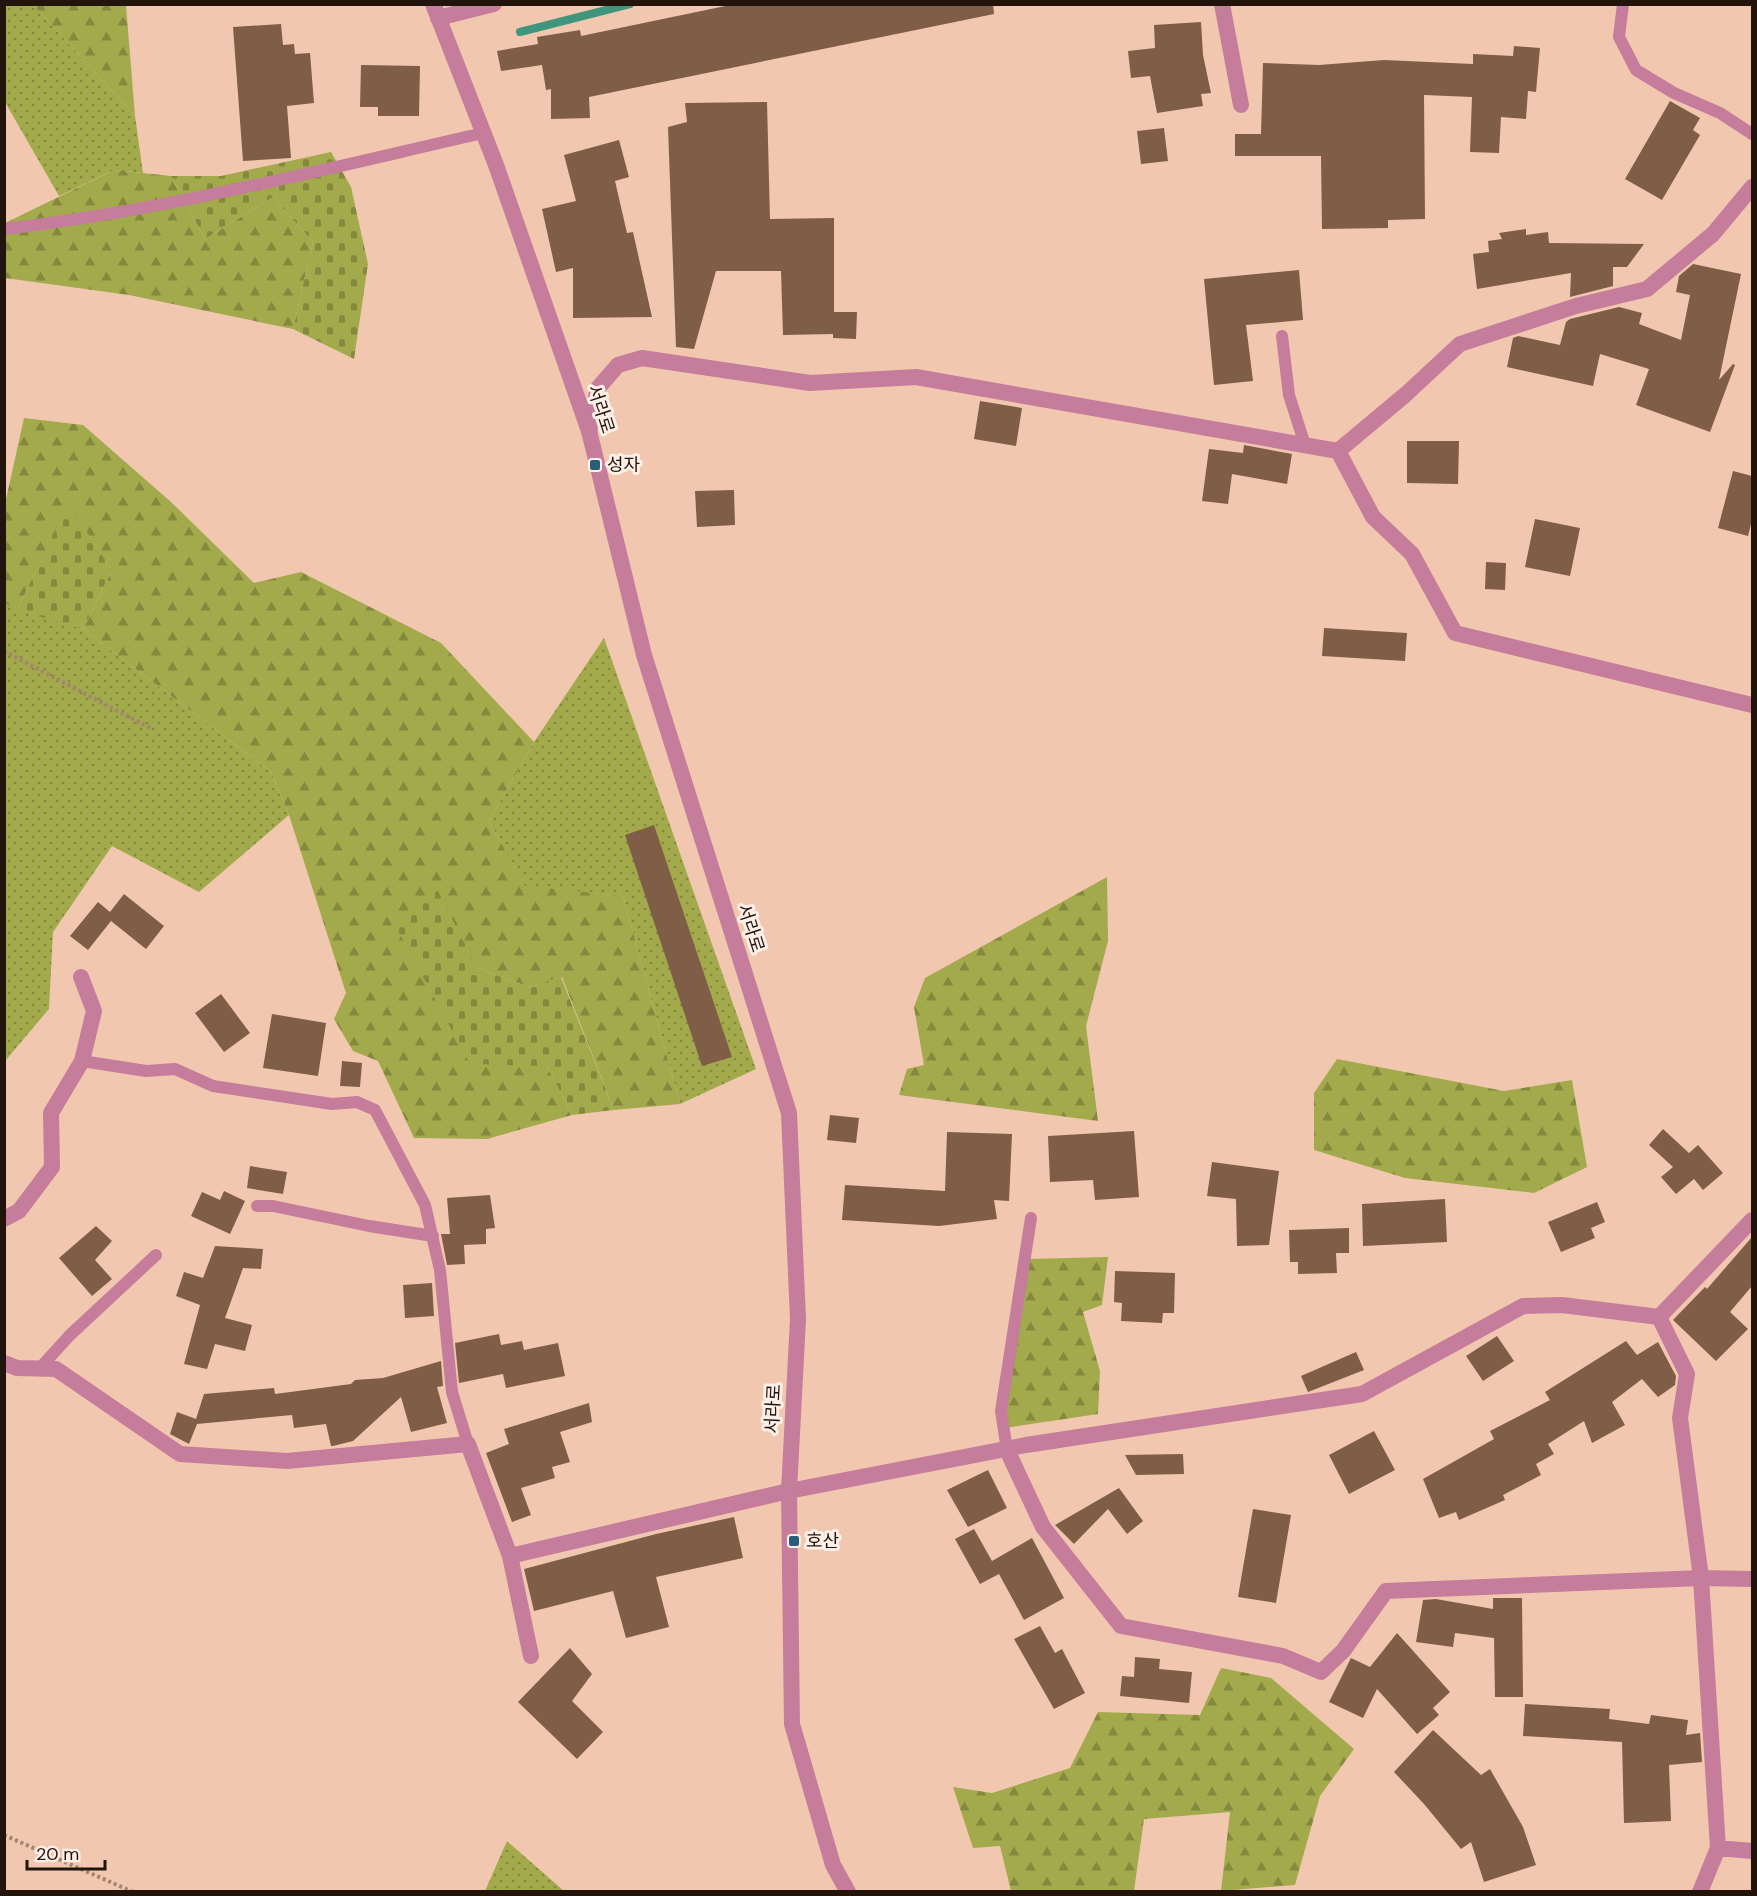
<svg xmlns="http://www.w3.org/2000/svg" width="1757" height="1896" font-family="'DM Sans','Noto Sans KR',sans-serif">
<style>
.grass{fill:url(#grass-dots)}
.forest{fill:url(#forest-firs)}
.cemetery{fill:url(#cemetery-stones)}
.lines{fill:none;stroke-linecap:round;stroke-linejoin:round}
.stream{stroke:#40967c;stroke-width:8}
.building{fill:#805d46}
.path{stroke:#a38471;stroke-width:4;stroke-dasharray:3 3;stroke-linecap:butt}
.service{stroke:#c57d9b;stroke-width:12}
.minor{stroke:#c57d9b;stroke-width:16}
.tertiary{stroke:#c57d9b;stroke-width:16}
.poi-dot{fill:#285e79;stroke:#fcefe8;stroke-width:2}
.labels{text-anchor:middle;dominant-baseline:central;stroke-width:6;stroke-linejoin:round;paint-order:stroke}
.street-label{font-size:18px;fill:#22140b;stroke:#fcefe8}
.poi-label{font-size:18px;fill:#22140b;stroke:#fcefe8;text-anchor:start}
</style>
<defs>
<pattern id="grass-dots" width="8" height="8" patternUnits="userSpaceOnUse" patternTransform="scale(1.5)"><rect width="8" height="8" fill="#a2aa4b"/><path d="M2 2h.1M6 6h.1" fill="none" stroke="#84893d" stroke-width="1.8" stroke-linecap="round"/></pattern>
<pattern id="forest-firs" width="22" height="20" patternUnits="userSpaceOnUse" patternTransform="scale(1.5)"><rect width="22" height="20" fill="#a2aa4b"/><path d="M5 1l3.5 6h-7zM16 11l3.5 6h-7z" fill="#84893d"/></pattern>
<pattern id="cemetery-stones" width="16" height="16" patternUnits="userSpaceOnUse" patternTransform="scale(1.5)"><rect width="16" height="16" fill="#a2aa4b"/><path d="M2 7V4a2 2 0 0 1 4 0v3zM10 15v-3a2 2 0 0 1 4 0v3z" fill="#84893d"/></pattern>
</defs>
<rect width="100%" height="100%" fill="#f1c8af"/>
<path class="grass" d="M 4,5 L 33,5 L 135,116 L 143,173 L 114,170 L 59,196 L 5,102 Z
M 5,603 L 83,629 L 271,772 L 289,815 L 199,892 L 112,846 L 53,932 L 49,1009 L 5,1061 Z
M 604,638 L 756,1069 L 680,1104 L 623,896 L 525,887 L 489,821 L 534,742 Z
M 507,1841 L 564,1891 L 485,1891 Z"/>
<path class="forest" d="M 33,5 L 126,5 L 135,116 Z
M 114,170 L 171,176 L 205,239 L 273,197 L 313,242 L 293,329 L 129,295 L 5,278 L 5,223 Z
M 24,418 L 83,425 L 171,502 L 254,583 L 301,572 L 441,643 L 534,742 L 489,821 L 525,886 L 623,896 L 680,1104 L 614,1110 L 562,977 L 529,987 L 477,968 L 396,927 L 547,1066 L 572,1115 L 487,1139 L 414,1138 L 378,1061 L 353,1051 L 334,1019 L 346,993 L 289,815 L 271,772 L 83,629 L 112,570 L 68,505 L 17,610 L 5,603 L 5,504 Z
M 1107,877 L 1108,941 L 1086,1026 L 1098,1121 L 899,1095 L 907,1069 L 924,1065 L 914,1007 L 925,978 Z
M 1337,1059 L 1504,1091 L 1572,1080 L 1587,1167 L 1534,1193 L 1405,1178 L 1314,1150 L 1314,1093 Z
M 1108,1257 L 1102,1305 L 1083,1312 L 1100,1371 L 1098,1414 L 998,1429 L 1028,1259 Z
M 1221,1668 L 1271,1678 L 1354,1749 L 1320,1796 L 1295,1885 L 1221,1891 L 1230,1812 L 1144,1819 L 1134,1891 L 1011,1891 L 1000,1846 L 973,1848 L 953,1787 L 992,1793 L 1070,1768 L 1098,1712 L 1200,1715 Z"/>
<path class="cemetery" d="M 331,152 L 351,187 L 368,264 L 354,359 L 293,329 L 313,242 L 273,197 L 205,239 L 171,176 L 221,176 Z
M 68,504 L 112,570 L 83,629 L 17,610 Z
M 436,887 L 477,968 L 529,987 L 561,977 L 614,1110 L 572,1115 L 547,1066 L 470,1064 L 396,927 Z"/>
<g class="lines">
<path class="stream" d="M 520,32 L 630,4"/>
</g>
<path class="building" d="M 735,4 L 993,4 L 994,14 L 589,97 L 590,118 L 551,119 L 551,89 L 546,90 L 542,65 L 501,71 L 497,51 L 538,44 L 537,37 L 580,30 L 581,36 Z
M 1201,22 L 1203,55 L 1211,93 L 1201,94 L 1203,106 L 1157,113 L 1150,76 L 1131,78 L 1128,51 L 1155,48 L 1154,25 Z
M 281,24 L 283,45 L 294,44 L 295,54 L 310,53 L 314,103 L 287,106 L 291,158 L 243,161 L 233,27 Z
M 1514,46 L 1540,48 L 1536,92 L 1528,91 L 1526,119 L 1501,117 L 1499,153 L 1470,152 L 1472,97 L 1424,95 L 1425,219 L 1388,220 L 1388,228 L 1322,229 L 1321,156 L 1235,156 L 1235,134 L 1261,134 L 1263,63 L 1319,65 L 1384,60 L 1473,64 L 1473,54 L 1513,56 Z
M 361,65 L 420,66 L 419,116 L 378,116 L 378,107 L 360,107 Z
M 1670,101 L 1700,118 L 1693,130 L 1700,135 L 1662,200 L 1625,179 Z
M 767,102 L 770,219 L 834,218 L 834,312 L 857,312 L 856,339 L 833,338 L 833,334 L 783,335 L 781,271 L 716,271 L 694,349 L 676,347 L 668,127 L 687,122 L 685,103 Z
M 1164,128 L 1168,161 L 1141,164 L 1137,131 Z
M 619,140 L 629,177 L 615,181 L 627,233 L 633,232 L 652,317 L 573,318 L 573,268 L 556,272 L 542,209 L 576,201 L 564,155 Z
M 1526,229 L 1526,235 L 1548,232 L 1549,243 L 1644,244 L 1627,267 L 1613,267 L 1613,286 L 1570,297 L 1571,273 L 1477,289 L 1473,254 L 1489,252 L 1488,241 L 1502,239 L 1499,233 Z
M 1693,264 L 1741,274 L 1719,380 L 1733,364 L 1735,365 L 1710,432 L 1636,405 L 1649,369 L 1600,354 L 1593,386 L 1507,367 L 1513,338 L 1518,336 L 1560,345 L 1566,322 L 1570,319 L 1619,307 L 1642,313 L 1639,324 L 1681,340 L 1690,295 L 1676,292 L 1679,276 Z
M 1299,270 L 1303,320 L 1246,325 L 1253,381 L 1214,385 L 1204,279 Z
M 980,401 L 1022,408 L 1016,446 L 974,439 Z
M 1407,441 L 1459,441 L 1458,484 L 1407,483 Z
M 1244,445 L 1292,454 L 1287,484 L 1232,474 L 1228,504 L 1202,501 L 1209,449 L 1243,453 Z
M 1733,471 L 1752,476 L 1752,520 L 1748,536 L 1718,528 Z
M 734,490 L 735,525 L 697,527 L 695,491 Z
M 1535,519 L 1580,528 L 1570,576 L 1525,567 Z
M 1486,562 L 1506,563 L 1505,590 L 1485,589 Z
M 1324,628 L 1407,633 L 1405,661 L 1322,656 Z
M 654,825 L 732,1057 L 702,1066 L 625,835 Z
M 124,894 L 164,926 L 146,949 L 111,921 L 88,950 L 70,936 L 98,902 L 110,912 Z
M 221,994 L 250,1033 L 224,1052 L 195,1013 Z
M 272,1014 L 326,1023 L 318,1076 L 263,1068 Z
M 342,1061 L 362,1063 L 360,1087 L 340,1086 Z
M 830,1115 L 859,1118 L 856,1143 L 827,1140 Z
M 1663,1129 L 1689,1153 L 1698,1145 L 1723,1173 L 1703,1190 L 1694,1179 L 1676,1194 L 1661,1177 L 1673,1167 L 1649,1145 Z
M 1134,1131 L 1139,1197 L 1095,1200 L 1093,1180 L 1050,1182 L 1048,1136 Z
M 947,1132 L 1012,1134 L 1009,1201 L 994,1200 L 997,1219 L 939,1226 L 842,1220 L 845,1185 L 945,1191 Z
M 1212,1162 L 1279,1171 L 1269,1245 L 1237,1246 L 1236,1199 L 1207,1196 Z
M 250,1166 L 287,1172 L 283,1194 L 247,1188 Z
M 224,1191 L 245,1201 L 230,1234 L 191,1216 L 202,1192 L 220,1200 Z
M 490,1195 L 495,1228 L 486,1229 L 486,1244 L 464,1245 L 465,1264 L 447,1265 L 441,1234 L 450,1234 L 447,1198 Z
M 1445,1199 L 1447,1242 L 1363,1246 L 1362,1204 Z
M 1597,1202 L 1605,1222 L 1591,1228 L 1595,1238 L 1561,1252 L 1548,1222 Z
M 96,1226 L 112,1241 L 95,1260 L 112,1279 L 92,1296 L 59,1258 Z
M 1349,1228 L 1349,1253 L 1336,1253 L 1337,1273 L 1298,1274 L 1298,1262 L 1290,1262 L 1289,1230 Z
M 1752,1237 L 1752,1286 L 1730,1312 L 1748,1329 L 1716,1361 L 1673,1320 L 1705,1287 L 1707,1289 Z
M 215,1246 L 263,1249 L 261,1269 L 243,1268 L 225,1318 L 252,1325 L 245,1351 L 215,1344 L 207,1369 L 184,1364 L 200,1305 L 176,1296 L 184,1272 L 203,1278 Z
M 1115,1271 L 1175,1273 L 1174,1313 L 1163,1313 L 1162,1323 L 1121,1321 L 1122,1303 L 1114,1302 Z
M 432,1283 L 434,1316 L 405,1318 L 403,1285 Z
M 499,1334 L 501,1345 L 522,1341 L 524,1350 L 558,1343 L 565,1376 L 506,1388 L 503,1374 L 459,1383 L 455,1343 Z
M 1497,1336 L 1514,1361 L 1483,1381 L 1466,1356 Z
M 1626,1341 L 1637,1355 L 1658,1342 L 1676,1376 L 1675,1385 L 1658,1397 L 1642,1379 L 1612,1402 L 1625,1425 L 1592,1443 L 1584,1421 L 1548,1444 L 1554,1454 L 1536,1464 L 1541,1475 L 1503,1495 L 1505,1500 L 1459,1520 L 1456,1512 L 1439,1518 L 1423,1479 L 1494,1439 L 1490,1431 L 1550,1400 L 1545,1392 Z
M 1356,1352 L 1364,1370 L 1308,1392 L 1301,1376 Z
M 441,1361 L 443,1386 L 437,1387 L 447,1423 L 411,1432 L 401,1397 L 353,1441 L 333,1446 L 331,1446 L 326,1424 L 294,1428 L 292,1415 L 197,1424 L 189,1444 L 170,1434 L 177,1412 L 196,1419 L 204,1394 L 274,1388 L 275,1394 L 351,1384 L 355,1380 L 383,1378 Z
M 589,1403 L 592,1422 L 560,1432 L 570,1462 L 552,1467 L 555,1478 L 521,1488 L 531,1515 L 512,1522 L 486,1453 L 509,1444 L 504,1429 Z
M 1374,1431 L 1395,1470 L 1349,1494 L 1329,1455 Z
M 1183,1454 L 1184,1474 L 1136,1475 L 1125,1455 Z
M 988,1470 L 1007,1508 L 968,1527 L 947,1490 Z
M 1119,1488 L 1143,1521 L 1127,1534 L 1108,1509 L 1074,1544 L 1055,1525 Z
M 1253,1509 L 1291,1515 L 1276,1603 L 1238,1597 Z
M 734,1517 L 743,1558 L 656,1577 L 669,1627 L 626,1638 L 613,1591 L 534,1611 L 524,1569 L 656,1534 Z
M 974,1529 L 992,1561 L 1032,1538 L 1064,1598 L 1024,1620 L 999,1574 L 980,1584 L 955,1539 Z
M 1493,1598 L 1522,1598 L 1523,1697 L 1495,1697 L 1494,1638 L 1455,1633 L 1453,1647 L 1416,1642 L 1423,1600 L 1436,1599 L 1493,1609 Z
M 1040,1626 L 1055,1653 L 1062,1649 L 1085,1693 L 1054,1709 L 1014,1639 Z
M 1397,1633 L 1450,1692 L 1433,1708 L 1439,1715 L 1417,1734 L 1377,1689 L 1363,1718 L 1329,1702 L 1351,1658 L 1370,1667 Z
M 570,1648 L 592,1674 L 572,1701 L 603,1732 L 577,1759 L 518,1702 Z
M 1135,1657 L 1160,1659 L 1159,1669 L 1192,1672 L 1189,1703 L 1120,1696 L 1122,1676 L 1134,1677 Z
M 1525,1704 L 1610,1709 L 1609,1719 L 1649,1724 L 1651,1715 L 1688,1720 L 1686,1735 L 1700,1733 L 1702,1762 L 1669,1765 L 1671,1821 L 1624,1823 L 1622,1742 L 1523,1736 Z
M 1433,1730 L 1481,1775 L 1490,1769 L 1523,1827 L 1536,1865 L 1484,1882 L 1471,1842 L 1461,1849 L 1424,1804 L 1394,1772 Z"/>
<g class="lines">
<path class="path" d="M 4,651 L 152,729
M 4,1835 L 133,1892"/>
<path class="service" d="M 1623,4 L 1619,37 L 1636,70 L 1674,93 L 1720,113 L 1752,134
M 4,229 C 166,210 325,169 483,133
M 1282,336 L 1289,395 L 1305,445
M 82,1061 L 146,1071 L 175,1069 L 213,1086 L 332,1104 L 357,1102 L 375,1110 L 425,1205 L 440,1270 L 452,1392 L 468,1444
M 257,1206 L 273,1206 L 369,1226 L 433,1236
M 39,1369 L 70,1335 L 156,1255
M 1007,1450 L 1001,1411 L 1031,1218"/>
<path class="minor" d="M 1222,4 L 1241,105
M 438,18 L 494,4
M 589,431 L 598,388 L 618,365 L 642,358 L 810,383 L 916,377 L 1338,451 L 1405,395 L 1460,344 L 1576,306 L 1647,289 L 1713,234 L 1752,187
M 1338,451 L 1373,517 L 1412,554 L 1455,633 L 1752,705
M 4,1219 L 19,1211 L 52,1167 L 51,1113 L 82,1061 L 94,1011 L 81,977
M 1659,1317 L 1687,1374 L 1680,1418 L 1701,1578 L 1718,1848 L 1700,1892
M 4,1363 L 17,1368 L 56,1369 L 180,1454 L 287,1461 L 468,1444 L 510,1556 L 531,1656
M 1007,1450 L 1043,1527 L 1121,1626 L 1283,1656 L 1321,1672 L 1343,1651 L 1386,1591 L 1701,1578 L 1752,1579
M 510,1556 L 789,1491 L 1026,1445 L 1362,1394 L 1523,1306 L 1562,1305 L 1659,1317 L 1752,1220
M 1718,1848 L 1752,1851"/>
<path class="tertiary" d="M 433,4 L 496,165 L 589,431 L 644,655 L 789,1113 L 798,1319 L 789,1491 L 792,1724 L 833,1865 L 848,1892"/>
</g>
<g class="poi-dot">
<rect x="589" y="459" width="12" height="12" rx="3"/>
<rect x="788" y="1535" width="12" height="12" rx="3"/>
</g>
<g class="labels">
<g class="street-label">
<text transform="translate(601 409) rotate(72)">서라로</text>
<text transform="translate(751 928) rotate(72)">서라로</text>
<text transform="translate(773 1409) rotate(-87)">서라로</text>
</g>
<g class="poi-label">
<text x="607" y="465">성자</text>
<text x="806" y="1541">호산</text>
</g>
</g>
<rect width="1757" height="1896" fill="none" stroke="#22140b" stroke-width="12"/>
<path d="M27 1860v9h78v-9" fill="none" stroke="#22140b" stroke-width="3"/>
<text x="36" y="1860" font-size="18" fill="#22140b" stroke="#fcefe8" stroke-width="4.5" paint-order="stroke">20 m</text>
</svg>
